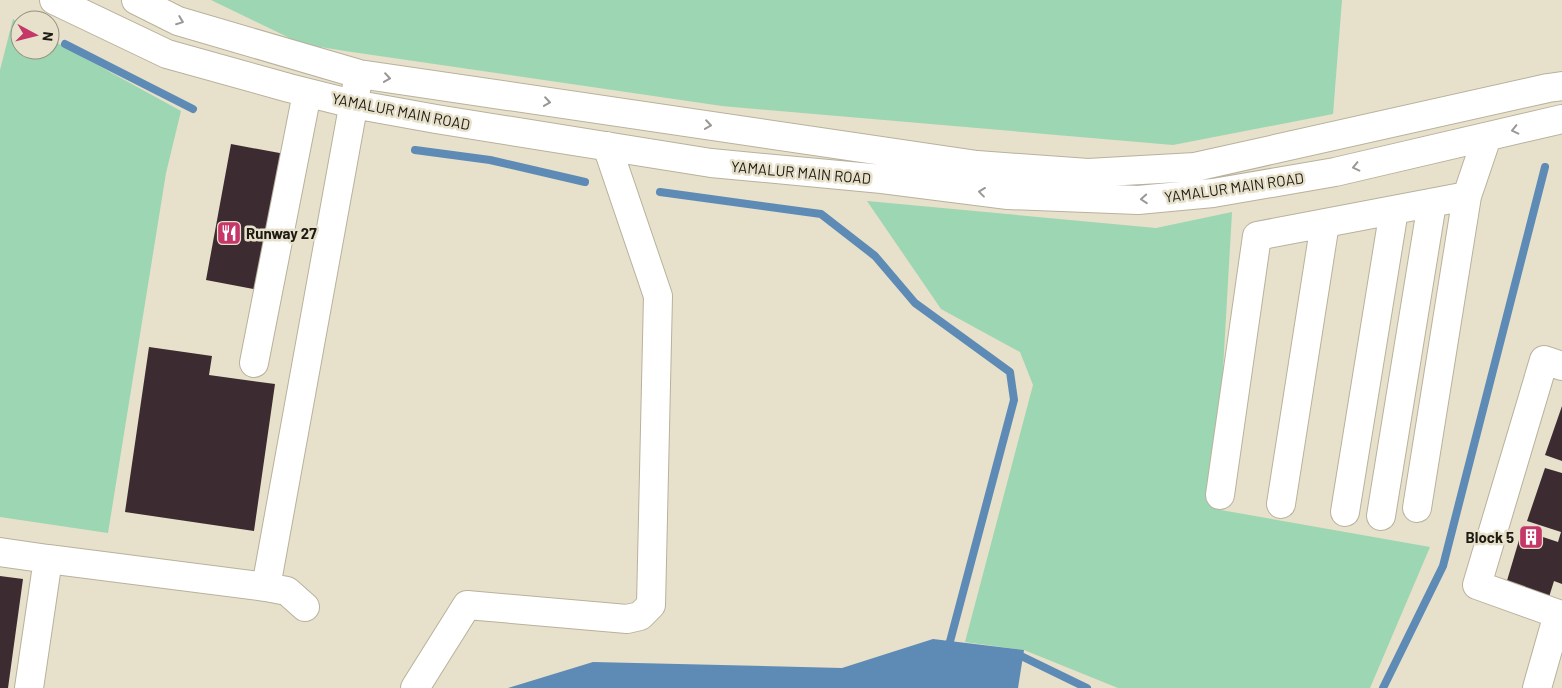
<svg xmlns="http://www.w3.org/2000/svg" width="1562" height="688" font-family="Barlow,sans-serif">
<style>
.green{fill:#9cd6b3}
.water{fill:#5d8bb5}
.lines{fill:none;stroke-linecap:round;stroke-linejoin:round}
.stream{stroke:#5d8bb5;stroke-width:8}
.building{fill:#3d2b32}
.minor-casing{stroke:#b8b19d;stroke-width:30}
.minor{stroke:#fff;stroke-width:28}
.oneway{stroke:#999895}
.labels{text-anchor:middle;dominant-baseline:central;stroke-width:5;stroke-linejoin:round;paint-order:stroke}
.street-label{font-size:15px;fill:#1d1a13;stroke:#e7e0ca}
.poi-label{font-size:15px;font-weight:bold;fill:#1d1a13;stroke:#e7e0ca;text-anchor:start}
</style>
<rect width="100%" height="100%" fill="#e7e0ca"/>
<path class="green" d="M 211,0 L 1342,0 L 1333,114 L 1173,145 L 722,106 L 345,51 L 302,44 Z
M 13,19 L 20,23 L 20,50 L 50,50 L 50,39 L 181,111 L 166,173 L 108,533 L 0,517 L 0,70 Z
M 867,201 L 1156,228 L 1232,212 L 1215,509 L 1430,547 L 1370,688 L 1118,688 L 1024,650 L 965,642 L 1033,385 L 1020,352 L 941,309 Z"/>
<path class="water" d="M 933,639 L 1024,650 L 1018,688 L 508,688 L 593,662 L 842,668 Z"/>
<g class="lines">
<path class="stream" d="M 65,44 L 193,109
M 415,150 L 490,160 L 585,182
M 660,192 L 821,214 L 875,256 L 915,303 L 1010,372 L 1014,400 L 948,649
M 1014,654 L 1019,655 L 1087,688
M 1383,688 L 1443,566 L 1545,167"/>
</g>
<path class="building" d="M 231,144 L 285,154 L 259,290 L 206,280 Z
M 149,347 L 212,356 L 209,375 L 275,384 L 254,531 L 125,512 Z
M 1562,406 L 1562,461 L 1545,455 Z
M 1545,468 L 1562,473 L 1562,584 L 1554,581 L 1549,597 L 1506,584 L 1522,530 L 1558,542 L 1561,532 L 1527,521 Z
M 0,576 L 23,579 L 8,688 L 0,688 Z"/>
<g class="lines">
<defs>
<path id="minor" d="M 54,0 L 167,54 L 289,88 L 353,104 L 436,119 L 711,163 L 882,179 L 1008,195 L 1138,200 L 1213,193 L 1335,172 L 1562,119
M 136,0 L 178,21 L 359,74 L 977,165 L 1088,173 L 1195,167 L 1548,88 L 1562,86
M 254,363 L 307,93
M 1220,495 L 1257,236 L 1467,196
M 1281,504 L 1325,223
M 1417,508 L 1467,196 L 1487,137
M 1345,512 L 1394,210
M 1381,516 L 1432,203
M 0,552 L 48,559 L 29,688
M 48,559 L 266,587
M 305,607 L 287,591 L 266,587 L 357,85
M 415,688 L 467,605 L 627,619 L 640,616 L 651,605 L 658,296 L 607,146
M 1537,688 L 1558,614 L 1477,585 L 1544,360 L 1562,366"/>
</defs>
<use href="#minor" class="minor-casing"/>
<use href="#minor" class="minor"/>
</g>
<defs><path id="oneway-chevron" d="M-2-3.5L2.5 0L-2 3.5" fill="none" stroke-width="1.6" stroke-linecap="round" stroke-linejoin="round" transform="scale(1.25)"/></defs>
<g class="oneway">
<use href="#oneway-chevron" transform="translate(180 21) rotate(21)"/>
<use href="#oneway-chevron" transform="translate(387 78) rotate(8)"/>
<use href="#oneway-chevron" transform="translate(547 102) rotate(8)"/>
<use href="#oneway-chevron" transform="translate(708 125) rotate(8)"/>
<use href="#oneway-chevron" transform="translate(1515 130) rotate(167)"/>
<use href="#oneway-chevron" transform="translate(1356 167) rotate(167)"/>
<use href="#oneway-chevron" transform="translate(982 192) rotate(-173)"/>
<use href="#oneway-chevron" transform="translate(1144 199) rotate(176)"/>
</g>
<defs>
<symbol id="restaurant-square" viewBox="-11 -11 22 22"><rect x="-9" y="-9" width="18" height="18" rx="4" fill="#c43768" stroke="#e7e0ca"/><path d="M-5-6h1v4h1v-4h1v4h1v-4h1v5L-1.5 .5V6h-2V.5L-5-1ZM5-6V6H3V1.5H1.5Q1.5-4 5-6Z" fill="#fff"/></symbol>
<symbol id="building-square" viewBox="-11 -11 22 22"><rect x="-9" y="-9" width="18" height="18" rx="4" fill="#c43768" stroke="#e7e0ca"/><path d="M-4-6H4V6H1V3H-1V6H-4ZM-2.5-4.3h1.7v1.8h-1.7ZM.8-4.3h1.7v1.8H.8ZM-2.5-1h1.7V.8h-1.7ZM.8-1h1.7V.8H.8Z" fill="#fff"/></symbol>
</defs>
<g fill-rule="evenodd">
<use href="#restaurant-square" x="215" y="219" width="28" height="28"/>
<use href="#building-square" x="1517" y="523" width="28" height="28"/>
</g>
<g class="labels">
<g class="street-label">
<text transform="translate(401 111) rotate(11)">YAMALUR MAIN ROAD</text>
<text transform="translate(801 172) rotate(5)">YAMALUR MAIN ROAD</text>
<text transform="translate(1234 187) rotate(-8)">YAMALUR MAIN ROAD</text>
</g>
<g class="poi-label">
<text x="246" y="233">Runway 27</text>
<text x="1514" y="537" text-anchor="end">Block 5</text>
</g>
</g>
<g transform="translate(35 35) rotate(97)"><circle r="24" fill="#e7e0ca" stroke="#969181"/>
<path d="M0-4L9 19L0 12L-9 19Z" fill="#c43768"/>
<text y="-8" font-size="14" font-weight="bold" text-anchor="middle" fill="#1d1a13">N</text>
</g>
</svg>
